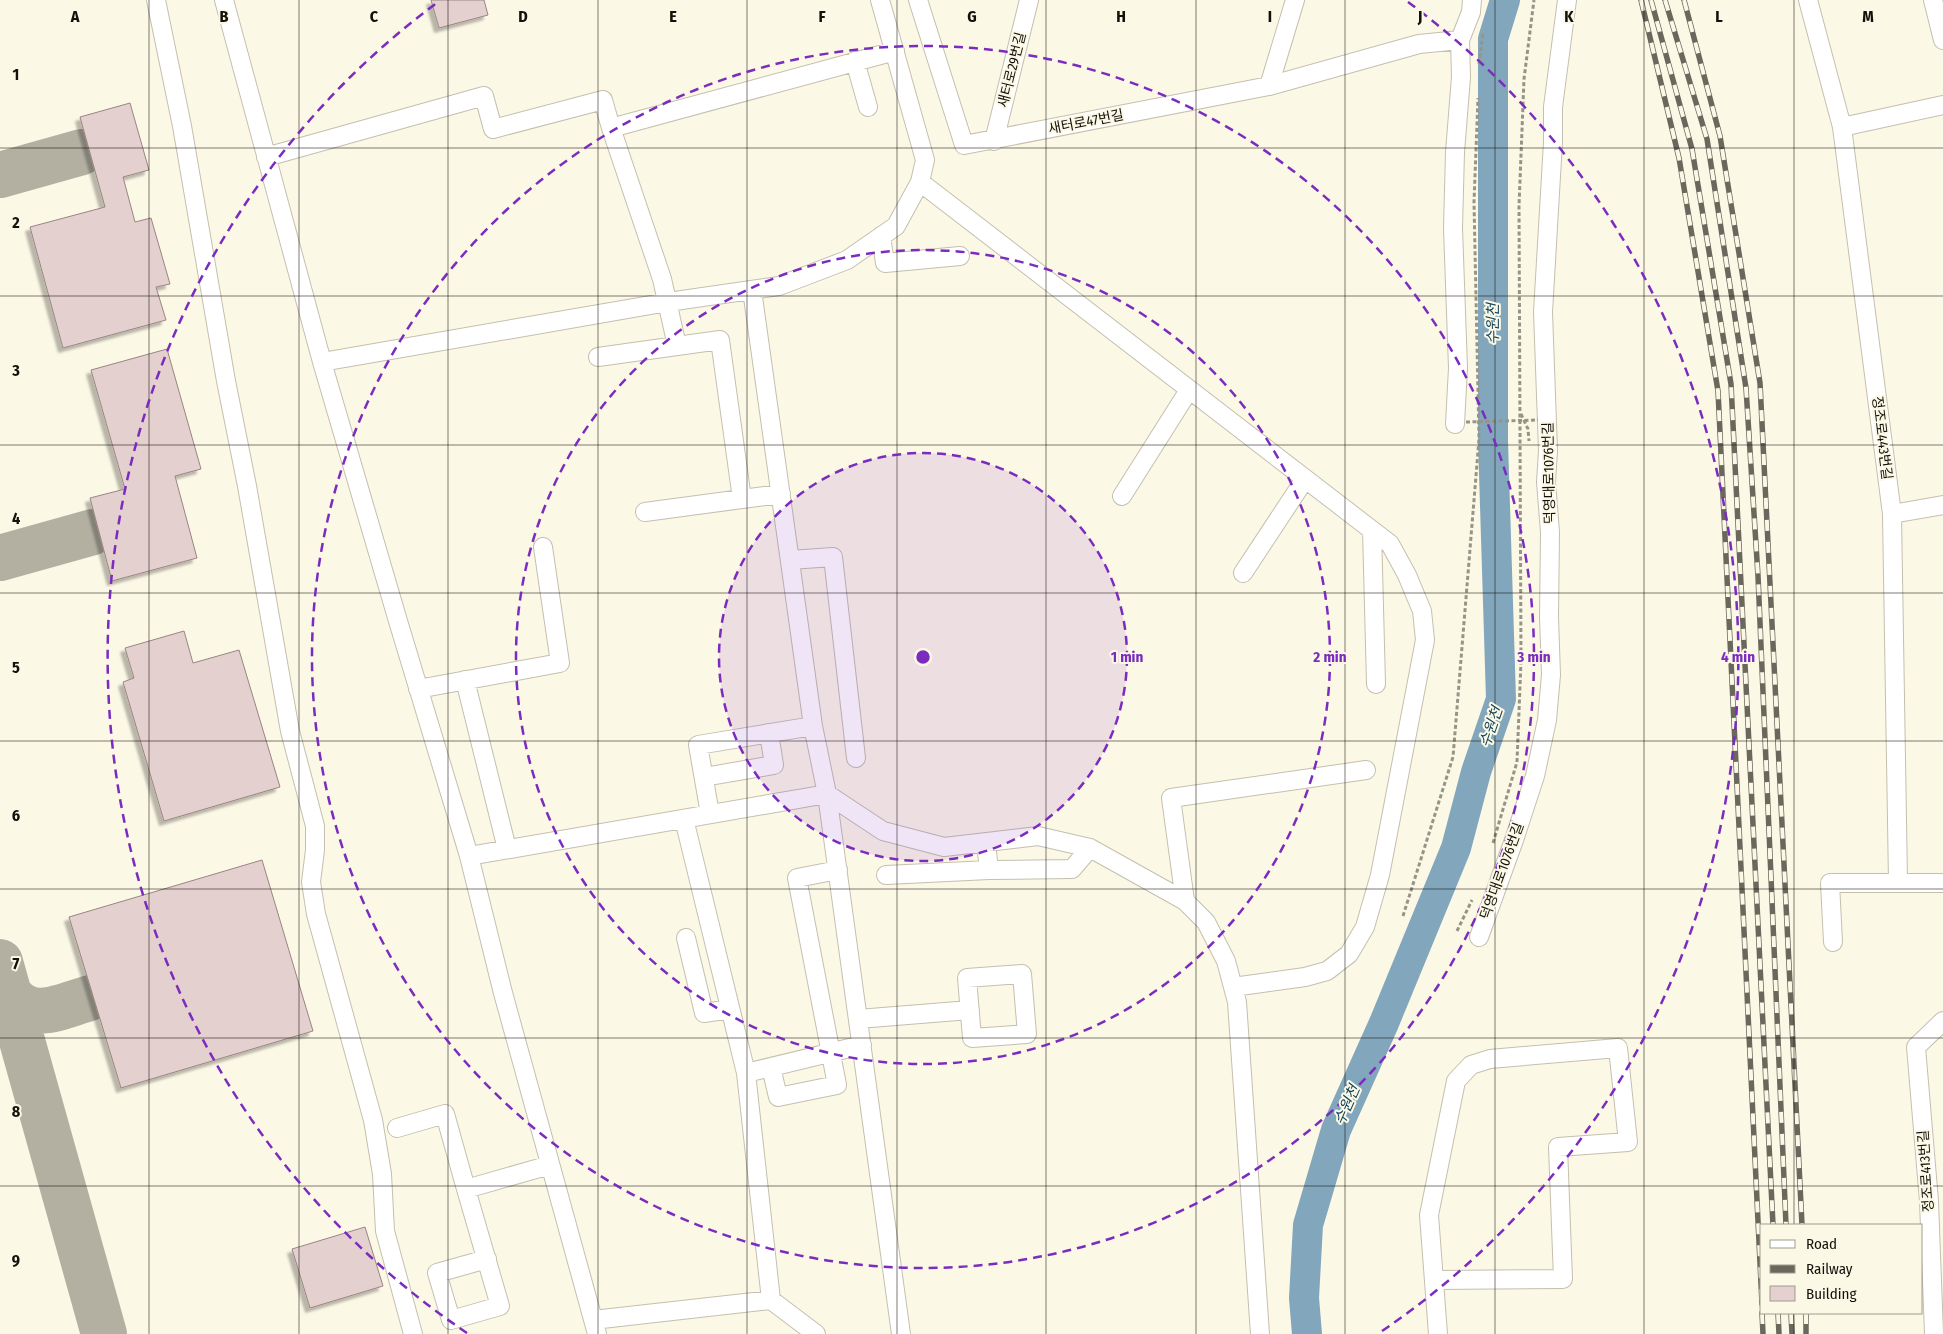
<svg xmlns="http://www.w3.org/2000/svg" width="1943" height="1334" font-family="'Fira Sans Condensed','Noto Sans KR',sans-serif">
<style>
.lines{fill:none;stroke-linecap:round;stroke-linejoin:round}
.river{stroke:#82a7bc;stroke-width:30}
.taxiway{stroke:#b3b0a2;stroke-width:46}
.building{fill:#e4d0ce;stroke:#988583;filter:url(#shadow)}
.minor-casing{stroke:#c4bfaf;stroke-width:20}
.path{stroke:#969487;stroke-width:3;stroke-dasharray:4 2.5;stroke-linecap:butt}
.minor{stroke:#fff;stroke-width:18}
.rail-casing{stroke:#6a685d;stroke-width:5.5}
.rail{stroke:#fcf8e6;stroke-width:4;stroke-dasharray:11;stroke-linecap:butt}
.path-bridge{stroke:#969487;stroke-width:3;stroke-dasharray:4 2.5;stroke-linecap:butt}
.grid{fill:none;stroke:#12110b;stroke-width:1;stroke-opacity:0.55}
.ring{fill:none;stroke:#7b2cbf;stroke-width:2.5;stroke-dasharray:9 6}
.labels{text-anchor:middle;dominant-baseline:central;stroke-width:4;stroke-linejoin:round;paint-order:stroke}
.street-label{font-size:14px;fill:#12110b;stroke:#fcf8e6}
.water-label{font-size:15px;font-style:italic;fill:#12445a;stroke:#fcf8e6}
.grid-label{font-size:16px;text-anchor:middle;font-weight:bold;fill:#12110b;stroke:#fcf8e6;stroke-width:4;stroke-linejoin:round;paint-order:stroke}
.centre{fill:#7b2cbf;stroke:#fcf8e6;stroke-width:2.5}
.ring-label{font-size:15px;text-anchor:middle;font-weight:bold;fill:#7b2cbf;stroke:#fcf8e6;stroke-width:4;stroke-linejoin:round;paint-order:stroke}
</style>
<defs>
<filter id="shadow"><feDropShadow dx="-4.5" dy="4.5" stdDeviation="1" flood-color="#0004"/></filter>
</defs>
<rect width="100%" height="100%" fill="#fcf8e6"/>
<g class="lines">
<path class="river" d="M 1307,1334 L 1304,1298 L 1308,1225 L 1336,1130 L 1384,1023 L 1456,848 L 1476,772 L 1501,699 L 1493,441 L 1493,39 L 1505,0"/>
<path class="taxiway" d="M 0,175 L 82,152
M 0,558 L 93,532
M 0,962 L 104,1334
M 11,996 C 32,1023 62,1006 90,998"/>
</g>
<path class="building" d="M 431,0 L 484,0 L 488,15 L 439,28 Z
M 130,103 L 149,170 L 123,177 L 135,222 L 151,218 L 170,284 L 156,287 L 166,320 L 63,348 L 30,227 L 105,207 L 80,117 Z
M 167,349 L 201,469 L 175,476 L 197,558 L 112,581 L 90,498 L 125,489 L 91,370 Z
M 184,631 L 193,663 L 239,650 L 280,787 L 164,821 L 123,682 L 134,678 L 125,648 Z
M 262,860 L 313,1031 L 121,1088 L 69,917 Z
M 365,1227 L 383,1286 L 310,1308 L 292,1249 Z"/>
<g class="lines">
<defs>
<path id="minor" d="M 156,0 L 182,126 L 226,381 L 247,486 L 290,731 L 315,826 L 315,850 L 311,882 L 316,914 L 373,1120 L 382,1174 L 385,1231 L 413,1334
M 224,0 L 322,362 L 398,621 L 469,856 L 503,993 L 597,1334
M 918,0 L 964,145 L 1269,86 L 1295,0
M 1808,0 L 1842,127 L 1892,514 L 1898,882
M 1933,0 L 1943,40
M 855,61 L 868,107
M 1269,86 L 1419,44 L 1460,40 L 1471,12 L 1472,0
M 1842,127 L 1943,105
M 994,141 L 1029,0
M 266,157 L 484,96 L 493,129 L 603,100 L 611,128 L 895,51
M 920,182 L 1390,544 L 1407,575 L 1422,611 L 1425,640 L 1380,875 L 1365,927 L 1349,954 L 1327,971 L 1305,977 L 1233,987
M 881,236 L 885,263 L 960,256
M 752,290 L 813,726 L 827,794 L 883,831 L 944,847 L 1038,836 L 1090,848 L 1185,901 L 1206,922 L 1226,961 L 1237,1002 L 1260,1334
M 598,357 L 677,346 L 662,279 L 611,128
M 322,362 L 668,302 L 779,286 L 847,260 L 896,226 L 920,182 L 925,160 L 880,0
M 1455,424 L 1458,368 L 1453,228 L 1455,152 L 1461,77 L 1460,40
M 1122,496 L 1189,390
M 742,499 L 781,494
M 645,512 L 742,499 L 720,340 L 677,346
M 1892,514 L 1943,505
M 1372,530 L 1376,684
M 790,560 L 833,557 L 856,758
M 1243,573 L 1305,479
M 465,680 L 507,849
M 418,689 L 560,663 L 543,547
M 704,777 L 774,765 L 769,733
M 710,814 L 698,745 L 813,726
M 684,819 L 746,1073 L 862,1045
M 469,856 L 827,794 L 901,1334
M 989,870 L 1072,869 L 1090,848
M 886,875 L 989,870 L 986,843
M 1185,901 L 1171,798 L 1366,770
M 1479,937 L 1514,840 L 1535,776 L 1547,720 L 1551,675 L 1549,617 L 1550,532 L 1546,482 L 1548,451 L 1543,312 L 1553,142 L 1553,107 L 1567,0
M 686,938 L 704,1013 L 730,1009
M 1833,942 L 1830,883 L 1943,883
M 1022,974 L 1027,1034 L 972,1038 L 967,978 Z
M 858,1019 L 970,1010
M 771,1067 L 778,1097 L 837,1085 L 797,878 L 838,870
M 746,1073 L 771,1300
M 397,1128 L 445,1114 L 466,1189 L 550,1165
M 466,1189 L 500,1306 L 451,1320 L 437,1273 L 487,1259
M 1434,1280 L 1563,1279 L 1558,1147 L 1628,1142 L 1618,1048 L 1490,1059 L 1471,1065 L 1456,1081 L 1429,1215 L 1438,1334
M 593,1320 L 771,1300 L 816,1334
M 1934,1334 L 1929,1201 L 1916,1047 L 1943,1021"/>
</defs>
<use href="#minor" class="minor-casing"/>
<path class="path" d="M 1479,64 L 1483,33
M 1521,414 L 1528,429 L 1529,441
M 1493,843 L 1517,762 L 1521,661 L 1519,206 L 1524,79 L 1534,0
M 1403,916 L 1453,757 L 1479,439 L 1474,202 L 1478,98
M 1457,931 L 1472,900"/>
<use href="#minor" class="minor"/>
<defs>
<path id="rail" d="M 1641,0 L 1679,158 L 1718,391 L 1762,1304
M 1651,0 L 1692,149 L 1731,384 L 1773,1225
M 1665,0 L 1707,139 L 1746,388 L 1758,576 L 1786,1225
M 1684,0 L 1720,136 L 1760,383 L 1802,1225
M 1762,1313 L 1763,1334
M 1778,1313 L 1779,1334
M 1791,1313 L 1792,1334
M 1806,1313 L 1806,1334"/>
</defs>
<use href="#rail" class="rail-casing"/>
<use href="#rail" class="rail"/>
<path class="path-bridge" d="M 1466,422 L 1538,420"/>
</g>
<path class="grid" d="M 149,0 L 149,1334M 299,0 L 299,1334M 448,0 L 448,1334M 598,0 L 598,1334M 747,0 L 747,1334M 897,0 L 897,1334M 1046,0 L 1046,1334M 1196,0 L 1196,1334M 1345,0 L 1345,1334M 1495,0 L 1495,1334M 1644,0 L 1644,1334M 1794,0 L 1794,1225M 0,148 L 1943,148M 0,296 L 1943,296M 0,445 L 1943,445M 0,593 L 1943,593M 0,741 L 1943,741M 0,889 L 1943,889M 0,1038 L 1943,1038M 0,1186 L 1943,1186M 1794,1313 L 1794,1334"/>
<circle cx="923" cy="657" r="204" fill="#7b2cbf" fill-opacity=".12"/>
<g class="ring">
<circle cx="923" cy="657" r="204"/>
<circle cx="923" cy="657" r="407"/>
<circle cx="923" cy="657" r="611"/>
<path d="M467 1333A815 815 0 0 1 438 2M1408 2A815 815 0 0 1 1379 1333"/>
</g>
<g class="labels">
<g class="street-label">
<text transform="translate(1012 70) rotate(-76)">새터로29번길</text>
<text transform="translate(1086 122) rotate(-11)">새터로47번길</text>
<text transform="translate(1882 438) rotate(83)">정조로443번길</text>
<text transform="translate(1549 473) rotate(-91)">덕영대로1076번길</text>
<text transform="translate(1502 871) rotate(-70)">덕영대로1076번길</text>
<text transform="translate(1926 1171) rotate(-94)">정조로413번길</text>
</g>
<g class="water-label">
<text transform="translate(1493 324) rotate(-90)">수원천</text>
<text transform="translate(1491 727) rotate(-71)">수원천</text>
<text transform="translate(1347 1105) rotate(-66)">수원천</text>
</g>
</g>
<g class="grid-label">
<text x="75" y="22">A</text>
<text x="224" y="22">B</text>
<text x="374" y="22">C</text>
<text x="523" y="22">D</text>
<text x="673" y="22">E</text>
<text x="822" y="22">F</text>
<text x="972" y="22">G</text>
<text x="1121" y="22">H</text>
<text x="1270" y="22">I</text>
<text x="1420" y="22">J</text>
<text x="1569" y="22">K</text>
<text x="1719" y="22">L</text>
<text x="1868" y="22">M</text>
<text x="16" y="80">1</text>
<text x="16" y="228">2</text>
<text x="16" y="376">3</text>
<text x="16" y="524">4</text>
<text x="16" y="673">5</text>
<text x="16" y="821">6</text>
<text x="16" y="969">7</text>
<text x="16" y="1117">8</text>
<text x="16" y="1266">9</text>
</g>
<circle cx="923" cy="657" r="8" class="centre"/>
<g class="ring-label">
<text x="1127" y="662">1 min</text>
<text x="1330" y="662">2 min</text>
<text x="1534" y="662">3 min</text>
<text x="1738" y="662">4 min</text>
</g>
<rect x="1760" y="1224" width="162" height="90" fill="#fcf8e6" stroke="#9e9c8e"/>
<rect x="1770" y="1240" width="25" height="8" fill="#ffffff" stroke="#9e9c8e"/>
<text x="1806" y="1249" font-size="15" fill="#12110b">Road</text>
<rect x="1770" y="1265" width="25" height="8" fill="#6a685d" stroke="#9e9c8e"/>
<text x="1806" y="1274" font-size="15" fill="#12110b">Railway</text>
<rect x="1770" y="1286" width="25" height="15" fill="#e4d0ce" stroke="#9e9c8e"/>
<text x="1806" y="1299" font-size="15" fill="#12110b">Building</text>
</svg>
